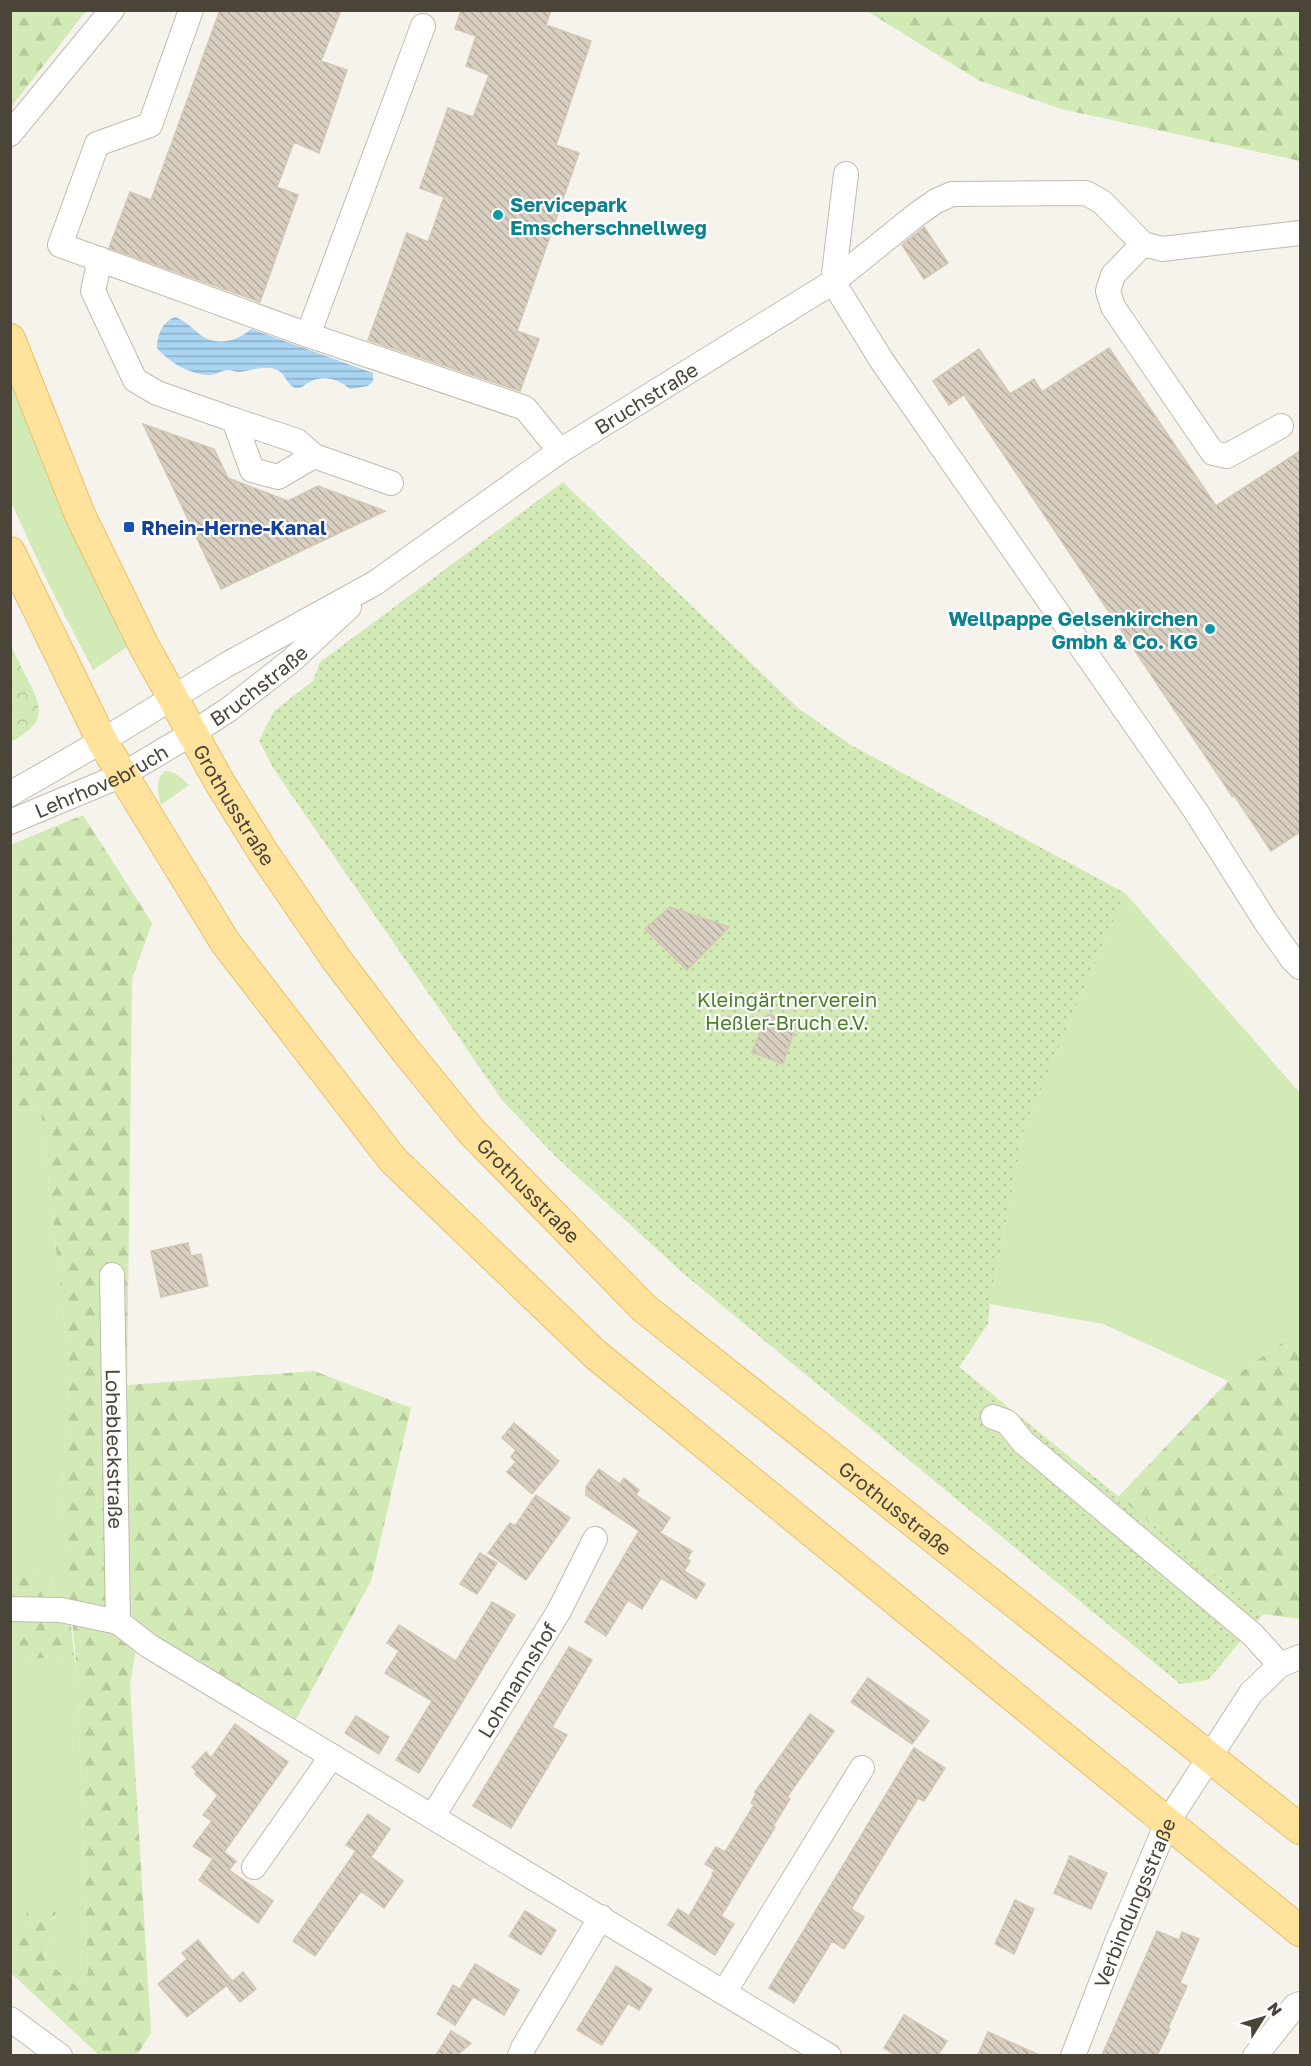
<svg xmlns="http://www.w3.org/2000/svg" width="1311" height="2066" font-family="'Golos Text',sans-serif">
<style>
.grass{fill:#d2eab5}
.forest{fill:url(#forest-firs)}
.park{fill:url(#park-crowns)}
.garden{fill:url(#garden-dots)}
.water{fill:url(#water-rules)}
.building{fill:url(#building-back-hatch);stroke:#d3c7b4;stroke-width:1.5}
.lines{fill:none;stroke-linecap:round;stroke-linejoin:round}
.minor-casing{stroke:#c2bbae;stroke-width:26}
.major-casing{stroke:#e6c16a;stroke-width:32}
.minor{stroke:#fff;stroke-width:24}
.major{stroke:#ffe39c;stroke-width:30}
.culture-dot{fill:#0f9aa8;stroke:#fff;stroke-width:2}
.transit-dot{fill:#1a4fb4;stroke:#fff;stroke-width:2}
.labels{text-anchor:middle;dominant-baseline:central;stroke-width:4.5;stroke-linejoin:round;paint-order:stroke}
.culture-label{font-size:20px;font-weight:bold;fill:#0d838f;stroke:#fff;text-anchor:start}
.street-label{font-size:20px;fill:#4b4439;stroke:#fff}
.transit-label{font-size:20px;font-weight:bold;fill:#164399;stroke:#fff;text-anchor:start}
.park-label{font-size:20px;fill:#4a7f2a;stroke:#fff}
</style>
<defs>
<pattern id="forest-firs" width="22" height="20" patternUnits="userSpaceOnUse" patternTransform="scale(1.5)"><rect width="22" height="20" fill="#d2eab5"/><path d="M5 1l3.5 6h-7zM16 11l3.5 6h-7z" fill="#b6ca9c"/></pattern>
<pattern id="park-crowns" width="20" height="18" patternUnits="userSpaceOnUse" patternTransform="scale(1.5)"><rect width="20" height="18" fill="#d2eab5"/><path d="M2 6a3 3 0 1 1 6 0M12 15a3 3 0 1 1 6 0" fill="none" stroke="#b6ca9c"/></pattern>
<pattern id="garden-dots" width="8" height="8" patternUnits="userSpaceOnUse" patternTransform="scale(1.5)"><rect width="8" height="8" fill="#d2eab5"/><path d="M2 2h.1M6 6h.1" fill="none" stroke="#b6ca9c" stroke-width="1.8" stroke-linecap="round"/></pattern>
<pattern id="water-rules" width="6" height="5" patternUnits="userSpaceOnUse" patternTransform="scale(1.5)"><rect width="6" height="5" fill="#a9d4f2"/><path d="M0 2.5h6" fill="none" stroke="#8caec5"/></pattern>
<pattern id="building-back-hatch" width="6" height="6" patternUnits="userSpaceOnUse" patternTransform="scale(1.5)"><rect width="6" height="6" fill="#d8cfc1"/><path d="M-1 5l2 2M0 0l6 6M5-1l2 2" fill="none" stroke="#b1aa9e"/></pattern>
</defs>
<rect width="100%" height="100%" fill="#f6f3ec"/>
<path class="grass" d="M 11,381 L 67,522 L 127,647 L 93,670 L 49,585 L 11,502 Z
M 165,771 C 176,771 181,778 189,785 L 161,805 C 158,792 154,780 165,771 Z
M 1125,893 L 1300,1093 L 1300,1330 L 1228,1381 L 1103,1324 L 990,1304 L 1024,1129 Z
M 10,1109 L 41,1111 L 70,1375 L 61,1499 L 71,1602 L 53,1606 L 51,1573 L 11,1577 Z
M 74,1655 L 77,1673 L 88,1973 L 75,1985 L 44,1959 L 56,1912 L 30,1898 L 24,1932 L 11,1932 L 11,1661 Z"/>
<path class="forest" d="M 11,10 L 86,11 L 11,107 L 10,11 Z
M 867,11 L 1300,11 L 1300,161 L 1061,109 L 978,80 Z
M 83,815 L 152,923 L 132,979 L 127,1385 L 314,1371 L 411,1408 L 371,1581 L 294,1723 L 138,1637 L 130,1685 L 151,2033 L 137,2055 L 99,2055 L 11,1973 L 11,1932 L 24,1932 L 29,1897 L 56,1912 L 44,1959 L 75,1985 L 88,1973 L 77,1673 L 61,1499 L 70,1375 L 41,1111 L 11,1109 L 10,845 Z
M 1300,1330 L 1300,1619 L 1263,1614 L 1118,1497 L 1228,1381 Z
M 51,1573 L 53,1606 L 71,1626 L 74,1655 L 11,1661 L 10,1577 Z"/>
<path class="park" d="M 10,643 C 16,656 22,669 29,682 C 45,713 43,724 11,742 Z"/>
<path class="garden" d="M 563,482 L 798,708 L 851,745 L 1125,893 L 1024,1129 L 990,1304 L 988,1324 L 959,1367 L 1263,1614 L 1208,1680 L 1180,1684 L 684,1274 L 556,1157 L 502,1100 L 273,768 L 259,741 L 274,711 L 313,681 L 320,662 Z"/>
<path class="water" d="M 175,317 C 185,321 190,326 198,333 C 214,347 237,342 251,329 L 373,373 L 373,381 L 368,386 L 350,389 C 338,379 323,374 308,383 C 304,385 301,389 296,388 C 284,385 287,368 268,368 C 259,367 249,371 240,372 C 236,372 231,370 227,370 C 221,371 215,375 209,375 C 189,374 170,363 157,348 C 157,335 162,322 175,317 Z"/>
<path class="building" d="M 220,10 L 341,10 L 321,61 L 347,70 L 319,153 L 294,142 L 277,187 L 298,195 L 260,302 L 109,248 L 130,192 L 151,200 Z
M 461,10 L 551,10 L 546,25 L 591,41 L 556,145 L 579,153 L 517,331 L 539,339 L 520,391 L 368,340 L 407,233 L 428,242 L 444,197 L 420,188 L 448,108 L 473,117 L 489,75 L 466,66 L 476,36 L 455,29 Z
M 924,227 L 948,263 L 924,279 L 902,245 Z
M 1109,348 L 1216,506 L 1300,451 L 1300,832 L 1271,851 L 1234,795 L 1232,796 L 964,395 L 949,405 L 933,381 L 979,349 L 1010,394 L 1034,379 L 1042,392 Z
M 143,424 L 214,449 L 228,478 L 288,501 L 318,486 L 385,511 L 221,589 Z
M 670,907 L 729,927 L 687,970 L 645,929 Z
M 768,1014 L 796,1025 L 783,1064 L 752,1052 Z
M 188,1243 L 191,1256 L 201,1254 L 208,1286 L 161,1297 L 151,1251 Z
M 514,1423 L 559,1461 L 532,1494 L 507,1472 L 516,1462 L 511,1457 L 516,1450 L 502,1438 Z
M 599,1469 L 620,1484 L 624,1478 L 639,1490 L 636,1495 L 670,1518 L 660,1533 L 692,1551 L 687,1559 L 690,1561 L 684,1571 L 705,1584 L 696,1599 L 661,1578 L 642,1609 L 628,1600 L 606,1636 L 585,1622 L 639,1531 L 586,1495 L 586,1487 Z
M 536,1495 L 570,1518 L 526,1580 L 488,1553 L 510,1523 L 515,1526 Z
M 480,1553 L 497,1563 L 477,1594 L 460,1584 Z
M 492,1602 L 515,1615 L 419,1773 L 396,1760 L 432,1701 L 385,1673 L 399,1651 L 387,1643 L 399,1625 L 456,1661 Z
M 569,1647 L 592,1660 L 552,1727 L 567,1735 L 511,1828 L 473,1806 Z
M 868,1678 L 929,1721 L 912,1744 L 851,1702 Z
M 810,1714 L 834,1731 L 787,1797 L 790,1799 L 773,1826 L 775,1827 L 721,1916 L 734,1924 L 715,1955 L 668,1925 L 678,1909 L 689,1916 L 713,1875 L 712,1874 L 715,1870 L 705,1864 L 716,1847 L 725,1852 L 754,1805 L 751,1803 L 756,1793 L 755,1792 Z
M 356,1716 L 389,1737 L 379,1754 L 345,1733 Z
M 235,1724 L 288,1762 L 224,1852 L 236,1861 L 229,1870 L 273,1901 L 258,1923 L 199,1880 L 213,1859 L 193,1846 L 212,1821 L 203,1815 L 218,1795 L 195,1774 L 196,1771 L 192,1767 L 206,1752 L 211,1758 Z
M 914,1748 L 945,1768 L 924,1801 L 918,1798 L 851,1909 L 864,1917 L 844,1949 L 832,1941 L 794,2003 L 769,1988 Z
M 368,1814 L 390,1829 L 371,1857 L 403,1881 L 384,1908 L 361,1891 L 315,1956 L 293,1941 L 356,1851 L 346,1845 Z
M 1070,1856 L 1107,1873 L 1091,1909 L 1054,1893 Z
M 1015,1900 L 1034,1909 L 1014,1954 L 995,1944 Z
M 525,1911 L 556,1930 L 541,1955 L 509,1936 Z
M 1157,1931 L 1179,1940 L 1182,1932 L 1199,1939 L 1180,1983 L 1187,1986 L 1168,2028 L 1170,2029 L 1157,2055 L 1102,2055 Z
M 198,1940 L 232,1981 L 187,2017 L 158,1984 L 187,1959 L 182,1953 Z
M 475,1964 L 519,1990 L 504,2015 L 460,1989 Z
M 616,1966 L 652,1989 L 639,2010 L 628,2003 L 602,2045 L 577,2030 Z
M 243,1972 L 256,1989 L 240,2002 L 227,1986 Z
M 453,1985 L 473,1997 L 455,2025 L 437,2014 Z
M 904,2015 L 947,2041 L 938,2055 L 896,2055 L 884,2048 Z
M 451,2031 L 471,2043 L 457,2055 L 436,2055 Z
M 988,2032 L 1039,2055 L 978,2055 Z"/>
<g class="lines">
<defs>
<g id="minor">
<path d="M 191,10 L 150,125 L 97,144 L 60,245 L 308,335 L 525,408 L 560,451"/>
<path d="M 10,134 L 112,10"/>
<path d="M 846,174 L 833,282 L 882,361 L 1195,810 L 1266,922 L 1292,959 L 1300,967"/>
<path d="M 1143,244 L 1113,275 L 1108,291 L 1113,307 L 1213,453 L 1227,456 L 1281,426"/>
<path d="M 100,259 L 93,291 L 135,380 L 157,393 L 234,420"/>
<path d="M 308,335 L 423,26"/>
<path d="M 314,456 L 297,441 L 234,420 L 252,470 L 278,477 L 314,456 L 391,483"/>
<path id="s1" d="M 10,794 L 102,741 L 226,665 L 375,583 L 560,451 L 833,282 L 916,215 L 936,201 L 952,194 L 1086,193 L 1102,202 L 1143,244 L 1162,249 L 1300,233"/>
<path id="s2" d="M 10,822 L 122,775 L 191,734 L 228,710 L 292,660 L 349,607"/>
<path id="s3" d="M 112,1275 L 118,1622"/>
<path d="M 993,1417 L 1007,1422 L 1023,1442 L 1253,1635 L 1280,1665"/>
<path d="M 10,1609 L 61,1610 L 118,1622 L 149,1646 L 829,2056"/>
<path id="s4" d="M 433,1816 L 559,1611 L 595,1539"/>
<path d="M 254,1867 L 332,1756"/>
<path d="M 725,1991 L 862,1768"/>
<path d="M 10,2019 L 60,2056"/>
<path d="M 520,2056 L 523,2048 L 601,1917"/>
<path id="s5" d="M 1073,2056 L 1117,1942 L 1167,1823 L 1251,1693 L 1280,1665 L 1300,1657"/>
<path d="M 1255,2056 L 1295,2006 L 1300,2004"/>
</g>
<g id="major">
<path id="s6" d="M 10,339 L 80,515 L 144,646 L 220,783 L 263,852 L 336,959 L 402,1046 L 471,1131 L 644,1308 L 1300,1829"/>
<path d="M 10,552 L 102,741 L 225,942 L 393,1160 L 595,1354 L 1300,1931"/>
</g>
</defs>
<use href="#minor" class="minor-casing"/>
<use href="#major" class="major-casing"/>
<use href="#minor" class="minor"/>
<use href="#major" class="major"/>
</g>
<g class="culture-dot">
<circle cx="498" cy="215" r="6"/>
<circle cx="1210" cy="629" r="6"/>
</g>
<rect class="transit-dot" x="123" y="521" width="12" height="12" rx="3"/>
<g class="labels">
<g class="culture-label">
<text x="510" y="204">Servicepark<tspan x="510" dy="23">Emscherschnellweg</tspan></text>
<text x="1198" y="618" text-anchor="end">Wellpappe Gelsenkirchen<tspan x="1198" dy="23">Gmbh &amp; Co. KG</tspan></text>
</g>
<g class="street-label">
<text stroke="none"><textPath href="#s1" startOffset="750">Bruchstraße</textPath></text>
<text stroke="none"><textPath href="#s2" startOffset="285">Bruchstraße</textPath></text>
<text stroke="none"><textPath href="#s2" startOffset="100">Lehrhovebruch</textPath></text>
<text stroke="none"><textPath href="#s6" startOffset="518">Grothusstraße</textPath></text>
<text stroke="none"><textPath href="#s6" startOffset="1004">Grothusstraße</textPath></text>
<text stroke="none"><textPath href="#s3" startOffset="174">Lohebleckstraße</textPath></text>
<text stroke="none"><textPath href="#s6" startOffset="1490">Grothusstraße</textPath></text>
<text stroke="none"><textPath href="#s4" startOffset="160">Lohmannshof</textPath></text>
<text stroke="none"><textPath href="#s5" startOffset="165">Verbindungsstraße</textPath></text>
</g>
<g class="transit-label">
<text x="141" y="527">Rhein-Herne-Kanal</text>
</g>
<g class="park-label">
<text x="787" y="999">Kleingärtnerverein<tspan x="787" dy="23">Heßler-Bruch e.V.</tspan></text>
</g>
</g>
<rect width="1311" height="2066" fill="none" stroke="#4b4439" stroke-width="24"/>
<g transform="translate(1263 2018) rotate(53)" stroke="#ffffff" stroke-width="4.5" paint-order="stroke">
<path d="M0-4.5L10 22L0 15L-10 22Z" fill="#4b4439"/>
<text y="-9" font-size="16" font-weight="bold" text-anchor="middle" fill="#4b4439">N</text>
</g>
</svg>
